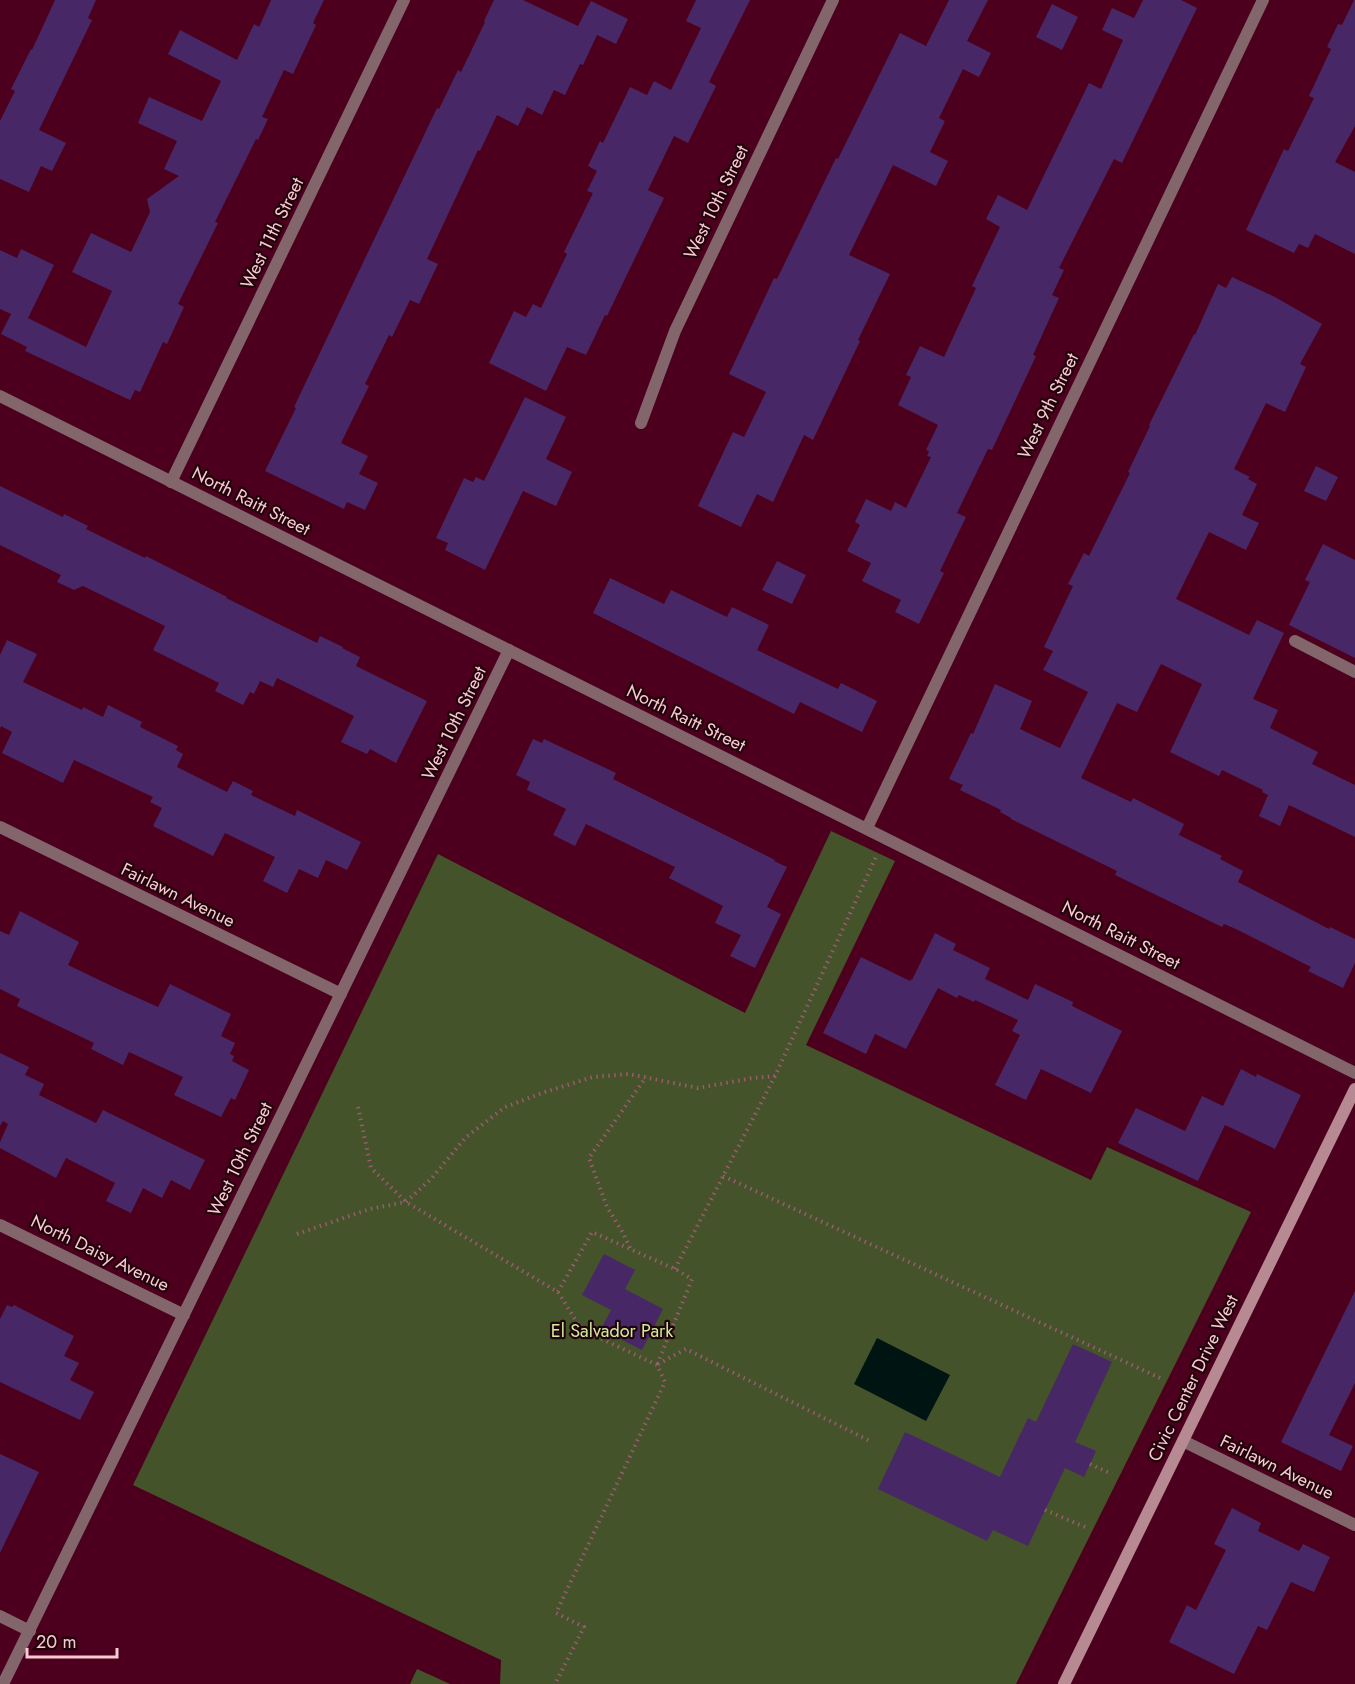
<svg xmlns="http://www.w3.org/2000/svg" width="1355" height="1684" font-family="Jost,sans-serif">
<style>
.green{fill:#44532a}
.water{fill:#001411}
.building{fill:#482766}
.lines{fill:none;stroke-linecap:round;stroke-linejoin:round}
.path{stroke:#9a5b6f;stroke-width:4;stroke-dasharray:1.5 4.5;stroke-linecap:butt}
.service{stroke:#82666b;stroke-width:12}
.minor{stroke:#82666b;stroke-width:12}
.tertiary{stroke:#82666b;stroke-width:12}
.secondary{stroke:#b78992;stroke-width:12}
.labels{text-anchor:middle;dominant-baseline:central;stroke-width:4.5;stroke-linejoin:round;paint-order:stroke}
.street-label{font-size:18px;fill:#f9cad2;stroke:#21030b}
.park-label{font-size:18px;fill:#cfef9b;stroke:#21030b}
</style>
<rect width="100%" height="100%" fill="#4c001e"/>
<path class="green" d="M 831,831 L 895,861 L 806,1045 L 1091,1180 L 1107,1147 L 1251,1212 L 1016,1684 L 500,1684 L 501,1660 L 133,1485 L 438,854 L 745,1013 Z
M 417,1669 L 450,1684 L 410,1684 Z"/>
<path class="water" d="M 877,1338 L 950,1375 L 926,1421 L 854,1384 Z"/>
<path class="building" d="M 55,0 L 96,0 L 88,18 L 92,20 L 39,130 L 66,143 L 52,171 L 41,166 L 29,192 L 0,179 L 0,121 L 15,91 L 11,89 L 31,49 L 32,50 Z
M 271,0 L 324,0 L 313,23 L 316,25 L 293,74 L 284,70 L 262,117 L 268,119 L 258,140 L 256,139 L 215,222 L 218,223 L 178,304 L 184,307 L 167,344 L 163,342 L 140,392 L 135,390 L 130,400 L 25,351 L 27,347 L 1,334 L 11,314 L 0,309 L 0,250 L 17,258 L 21,249 L 54,265 L 28,318 L 86,347 L 112,291 L 72,272 L 91,233 L 131,252 L 150,212 L 147,199 L 179,176 L 164,169 L 177,141 L 138,123 L 149,97 L 202,121 L 221,81 L 168,54 L 180,30 L 237,60 L 254,24 L 259,27 Z
M 494,0 L 523,0 L 597,35 L 583,65 L 580,64 L 565,95 L 554,90 L 542,115 L 527,107 L 518,126 L 497,115 L 480,151 L 478,150 L 427,259 L 438,264 L 419,304 L 410,300 L 392,337 L 389,335 L 365,384 L 369,386 L 341,443 L 368,456 L 359,474 L 378,483 L 365,510 L 347,502 L 344,509 L 265,471 L 296,408 L 294,407 L 437,108 L 439,109 L 458,70 L 461,72 L 485,22 L 484,21 Z
M 696,0 L 750,0 L 709,82 L 716,86 L 688,143 L 674,136 L 648,190 L 664,198 L 607,316 L 605,315 L 586,355 L 567,347 L 546,391 L 489,363 L 514,311 L 526,317 L 533,304 L 541,308 L 567,254 L 564,252 L 593,193 L 587,191 L 597,171 L 588,166 L 600,141 L 603,143 L 630,87 L 647,95 L 654,81 L 671,90 L 701,28 L 686,21 Z
M 949,0 L 988,0 L 967,41 L 991,53 L 979,77 L 963,69 L 939,118 L 945,121 L 930,152 L 948,161 L 936,186 L 893,165 L 849,255 L 890,274 L 858,340 L 860,341 L 813,440 L 804,435 L 773,502 L 757,494 L 741,527 L 698,506 L 733,432 L 744,437 L 766,392 L 729,374 L 774,278 L 777,279 L 836,158 L 838,159 L 900,33 L 926,46 Z
M 1143,0 L 1181,0 L 1197,8 L 1122,163 L 1114,159 L 1059,268 L 1064,270 L 1052,295 L 1059,298 L 1033,355 L 1036,356 L 992,450 L 988,449 L 957,513 L 966,517 L 940,571 L 944,573 L 919,624 L 895,612 L 901,600 L 862,581 L 871,563 L 847,551 L 860,525 L 855,522 L 866,499 L 891,511 L 895,502 L 906,508 L 931,457 L 927,456 L 929,451 L 926,450 L 938,425 L 898,405 L 911,377 L 906,375 L 920,346 L 944,357 L 976,288 L 972,286 L 1000,227 L 986,219 L 998,195 L 1027,210 L 1089,83 L 1101,89 L 1123,40 L 1102,30 L 1112,8 L 1134,18 Z
M 1354,0 L 1355,0 L 1355,126 L 1335,162 L 1355,172 L 1355,254 L 1315,234 L 1308,248 L 1299,244 L 1294,253 L 1246,230 L 1284,149 L 1288,151 L 1314,98 L 1309,96 L 1331,49 L 1327,47 L 1338,24 L 1342,25 Z
M 591,1 L 628,19 L 616,44 L 578,26 Z
M 1052,4 L 1078,17 L 1062,50 L 1036,37 Z
M 1232,277 L 1275,297 L 1322,324 L 1300,364 L 1306,367 L 1285,412 L 1266,403 L 1234,469 L 1250,477 L 1248,479 L 1257,484 L 1242,515 L 1259,523 L 1246,550 L 1209,532 L 1176,599 L 1249,635 L 1257,620 L 1284,633 L 1253,699 L 1278,710 L 1270,728 L 1318,752 L 1312,764 L 1355,785 L 1355,837 L 1289,805 L 1280,826 L 1259,816 L 1268,795 L 1262,792 L 1263,790 L 1222,770 L 1219,776 L 1170,752 L 1202,684 L 1161,664 L 1137,712 L 1117,703 L 1081,778 L 1131,802 L 1133,798 L 1184,824 L 1179,835 L 1222,856 L 1220,859 L 1243,871 L 1238,882 L 1329,929 L 1330,927 L 1355,939 L 1355,963 L 1343,988 L 1308,971 L 1311,967 L 1236,929 L 1224,924 L 1222,927 L 1115,875 L 1117,871 L 1011,819 L 1011,818 L 1000,812 L 1001,810 L 960,790 L 963,785 L 949,779 L 971,733 L 973,734 L 995,684 L 1032,701 L 1020,729 L 1060,748 L 1088,692 L 1043,670 L 1053,651 L 1044,647 L 1073,586 L 1068,584 L 1084,553 L 1089,556 L 1130,473 L 1128,472 L 1150,426 L 1149,425 L 1194,334 L 1195,335 L 1218,284 L 1226,288 Z
M 525,397 L 566,417 L 546,459 L 572,472 L 556,506 L 523,491 L 485,570 L 445,550 L 448,543 L 436,538 L 464,478 L 473,482 L 476,477 L 484,481 Z
M 1316,466 L 1338,477 L 1326,501 L 1304,491 Z
M 0,486 L 63,517 L 64,514 L 88,526 L 86,529 L 145,558 L 146,556 L 227,597 L 226,598 L 317,643 L 320,636 L 343,647 L 342,648 L 360,657 L 356,666 L 427,701 L 396,763 L 370,749 L 367,754 L 341,742 L 354,716 L 277,678 L 273,687 L 260,681 L 254,694 L 250,692 L 243,705 L 215,691 L 219,683 L 153,650 L 165,626 L 83,586 L 74,590 L 57,582 L 61,575 L 0,545 Z
M 1323,544 L 1355,560 L 1355,658 L 1289,625 L 1310,582 L 1305,580 Z
M 777,561 L 806,575 L 792,604 L 762,590 Z
M 610,578 L 664,604 L 671,590 L 727,617 L 732,607 L 769,625 L 757,650 L 838,689 L 841,683 L 877,701 L 862,732 L 800,702 L 794,714 L 593,613 Z
M 7,640 L 37,654 L 23,682 L 82,710 L 83,707 L 103,717 L 108,705 L 142,722 L 140,727 L 178,746 L 176,750 L 183,754 L 177,767 L 227,792 L 233,781 L 253,791 L 251,795 L 295,816 L 297,810 L 361,842 L 347,870 L 326,860 L 318,878 L 299,869 L 287,893 L 263,881 L 275,857 L 225,833 L 213,856 L 153,826 L 162,808 L 150,802 L 153,797 L 74,760 L 63,783 L 2,753 L 12,732 L 1,726 L 0,729 L 0,655 Z
M 533,739 L 542,743 L 544,739 L 616,773 L 613,779 L 775,860 L 774,861 L 787,867 L 767,907 L 781,914 L 755,968 L 730,956 L 741,935 L 715,923 L 723,906 L 669,878 L 675,867 L 586,824 L 575,846 L 553,835 L 566,809 L 527,790 L 530,782 L 516,775 Z
M 20,911 L 79,942 L 68,965 L 118,989 L 158,1007 L 170,984 L 231,1014 L 221,1036 L 235,1043 L 230,1054 L 234,1056 L 232,1061 L 249,1070 L 235,1100 L 231,1098 L 221,1117 L 174,1095 L 183,1077 L 129,1052 L 123,1065 L 91,1049 L 94,1043 L 17,1006 L 20,999 L 0,989 L 0,931 L 9,935 Z
M 935,933 L 956,944 L 953,950 L 990,968 L 985,979 L 1028,1000 L 1035,984 L 1073,1002 L 1072,1006 L 1122,1031 L 1091,1093 L 1041,1069 L 1026,1100 L 995,1085 L 1020,1035 L 1012,1031 L 1018,1020 L 975,1000 L 974,1002 L 959,995 L 957,998 L 938,988 L 906,1049 L 875,1034 L 866,1054 L 823,1033 L 861,957 L 910,981 L 911,979 L 912,980 Z
M 0,1053 L 29,1067 L 25,1075 L 44,1084 L 39,1095 L 96,1123 L 103,1110 L 205,1160 L 190,1190 L 171,1180 L 162,1198 L 143,1188 L 131,1213 L 106,1201 L 115,1183 L 66,1158 L 56,1178 L 0,1148 L 0,1142 L 8,1124 L 3,1121 L 0,1126 Z
M 1241,1069 L 1256,1077 L 1257,1074 L 1301,1095 L 1275,1149 L 1225,1125 L 1198,1181 L 1118,1143 L 1136,1108 L 1185,1131 L 1202,1096 L 1223,1106 Z
M 604,1254 L 635,1270 L 625,1289 L 663,1309 L 642,1350 L 601,1329 L 611,1310 L 582,1295 Z
M 1355,1291 L 1355,1383 L 1329,1435 L 1353,1446 L 1341,1471 L 1281,1442 Z
M 7,1305 L 12,1307 L 14,1305 L 74,1336 L 64,1356 L 79,1363 L 70,1380 L 94,1392 L 80,1420 L 0,1382 L 0,1319 Z
M 1073,1344 L 1112,1362 L 1075,1442 L 1096,1451 L 1084,1477 L 1065,1468 L 1028,1546 L 993,1530 L 987,1541 L 878,1489 L 905,1432 L 1000,1477 L 1028,1418 L 1036,1422 Z
M 0,1454 L 39,1472 L 0,1553 Z
M 1232,1508 L 1261,1523 L 1258,1531 L 1299,1551 L 1303,1544 L 1330,1557 L 1314,1592 L 1291,1582 L 1267,1630 L 1258,1626 L 1234,1674 L 1169,1642 L 1187,1605 L 1196,1610 L 1226,1550 L 1214,1544 Z"/>
<g class="lines">
<path class="path" d="M 358,1107 L 371,1168 L 406,1202 L 558,1292 L 581,1329 L 657,1365 L 665,1382 L 556,1613 L 584,1627 L 555,1684
M 723,1176 L 1160,1378
M 297,1234 L 370,1209 L 406,1202 L 432,1178 L 465,1138 L 505,1107 L 545,1092 L 593,1077 L 629,1074 L 698,1088 L 753,1078 L 775,1076
M 630,1248 L 623,1233 L 607,1207 L 589,1158 L 646,1077
M 675,1269 L 775,1076 L 876,857
M 558,1292 L 592,1232 L 675,1269 L 692,1279 L 657,1365
M 658,1364 L 686,1349 L 872,1442
M 1090,1464 L 1112,1474
M 1045,1510 L 1085,1527"/>
<path class="service" d="M 1295,641 L 1355,672"/>
<path class="minor" d="M 641,423 L 675,331 L 833,0
M 171,482 L 404,0
M 0,827 L 341,994
M 867,828 L 1263,0
M 0,1225 L 184,1315
M 1183,1441 L 1355,1525
M 0,1616 L 30,1631
M 3,1684 L 509,650"/>
<path class="tertiary" d="M 0,396 L 1355,1073"/>
<path class="secondary" d="M 1064,1684 L 1355,1089"/>
</g>
<g class="labels">
<g class="street-label">
<text transform="translate(716 202) rotate(-64)">West 10th Street</text>
<text transform="translate(272 233) rotate(-64)">West 11th Street</text>
<text transform="translate(1048 406) rotate(-64)">West 9th Street</text>
<text transform="translate(251 501) rotate(27)">North Raitt Street</text>
<text transform="translate(686 718) rotate(26)">North Raitt Street</text>
<text transform="translate(454 723) rotate(-64)">West 10th Street</text>
<text transform="translate(178 895) rotate(26)">Fairlawn Avenue</text>
<text transform="translate(1121 935) rotate(27)">North Raitt Street</text>
<text transform="translate(240 1159) rotate(-64)">West 10th Street</text>
<text transform="translate(100 1253) rotate(26)">North Daisy Avenue</text>
<text transform="translate(1193 1378) rotate(-64)">Civic Center Drive West</text>
<text transform="translate(1277 1467) rotate(26)">Fairlawn Avenue</text>
</g>
<g class="park-label">
<text x="612" y="1331">El Salvador Park</text>
</g>
</g>
<path d="M27 1648v9h90v-9" fill="none" stroke="#f9cad2" stroke-width="3"/>
<text x="36" y="1648" font-size="18" fill="#f9cad2" stroke="#21030b" stroke-width="4.5" paint-order="stroke">20 m</text>
</svg>
